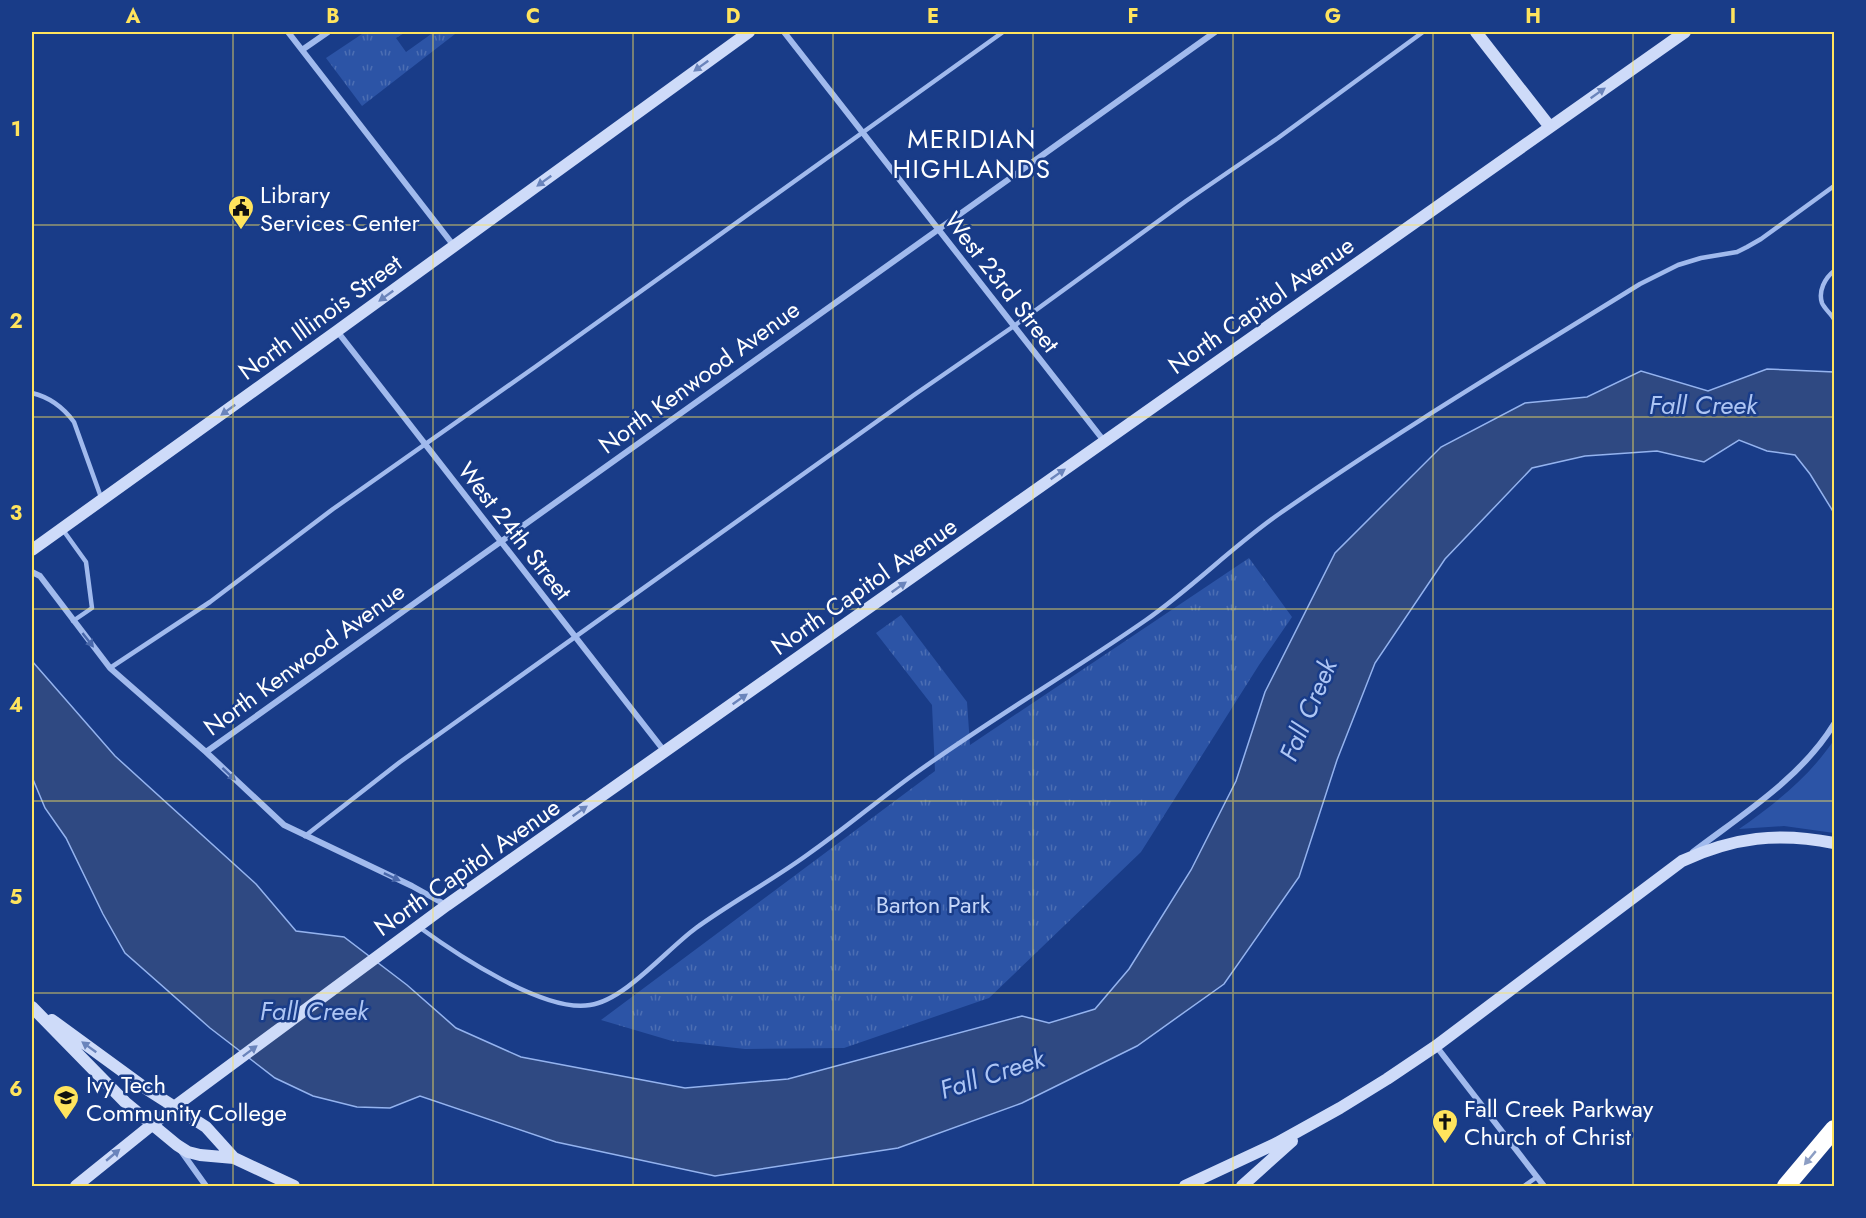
<svg xmlns="http://www.w3.org/2000/svg" width="1866" height="1218" font-family="Jost,sans-serif">
<style>
.grass{fill:#2c54a6}
.park{fill:url(#park-tufts)}
.water{fill:#2f4982;stroke:#94b3ef;stroke-width:1.5}
.lines{fill:none;stroke-linecap:round;stroke-linejoin:round}
.lane{stroke:#a1baed;stroke-width:4.5}
.street{stroke:#a1baed;stroke-width:6}
.secondary{stroke:#cedbf9;stroke-width:12}
.highway{stroke:#fff;stroke-width:18}
.oneway{fill:#6a84bb}
.oneway2{fill:#4968ab}
.oneway3{fill:#8c9ec4}
.grid{fill:none;stroke:#ffe45d;stroke-width:1.5;stroke-opacity:0.55}
.labels{text-anchor:middle;dominant-baseline:central;stroke-width:5;stroke-linejoin:round;paint-order:stroke}
.poi-label{font-size:24px;fill:#fff;stroke:#193c88;text-anchor:start}
.street-label{font-size:24px;fill:#fff;stroke:#193c88}
.park-label{font-size:24px;fill:#c6d7f9;stroke:#193c88}
.neighbourhood-label{font-size:26px;letter-spacing:1.5px;fill:#fff;stroke:#193c88}
.water-label{font-size:26px;font-style:italic;fill:#adc5f4;stroke:#193c88}
.neatline{fill:none;stroke:#ffe45d;stroke-width:2}
.grid-label{font-size:20px;text-anchor:middle;font-weight:bold;fill:#ffe45d}
</style>
<defs>
<pattern id="park-tufts" width="24" height="20" patternUnits="userSpaceOnUse" patternTransform="scale(1.5)"><rect width="24" height="20" fill="#2c54a6"/><path d="M3 7l-1-3M5 7V3M7 7l1-3M15 17l-1-3M17 17v-4M19 17l1-3" fill="none" stroke="#4c6eb3"/></pattern>
</defs>
<rect width="100%" height="100%" fill="#193c88"/>
<path class="grass" d="M 1834,740 L 1834,833 L 1784,826 L 1739,829 C 1775,804 1809,777 1834,740 Z"/>
<path class="park" d="M 365,32 L 406,32 L 396,38 L 406,52 L 434,32 L 453,32 L 455,34 L 362,106 L 326,58 Z
M 1249,558 L 1292,617 L 1259,665 L 1141,852 L 989,998 L 844,1048 L 745,1049 L 672,1041 L 601,1020 L 935,771 L 932,705 L 876,633 L 901,615 L 967,702 L 970,745 Z"/>
<path class="water" d="M 1767,369 L 1834,372 L 1834,513 L 1810,474 L 1795,455 L 1767,451 L 1739,440 L 1704,462 L 1657,451 L 1585,456 L 1532,468 L 1445,559 L 1375,663 L 1337,760 L 1299,877 L 1224,984 L 1137,1046 L 1022,1103 L 898,1148 L 715,1176 L 556,1142 L 420,1096 L 390,1108 L 357,1107 L 313,1096 L 275,1078 L 210,1028 L 125,953 L 103,914 L 66,838 L 45,808 L 32,777 L 32,661 L 115,756 L 256,884 L 296,931 L 344,937 L 407,985 L 456,1028 L 521,1057 L 685,1088 L 788,1079 L 1022,1016 L 1049,1023 L 1095,1009 L 1129,969 L 1191,870 L 1236,781 L 1265,692 L 1335,553 L 1441,447 L 1525,403 L 1587,397 L 1641,371 L 1708,391 Z"/>
<g class="lines">
<path class="lane" d="M 1834,271 C 1825,278 1818,291 1822,303 C 1824,308 1831,314 1834,319
M 32,393 C 49,397 63,407 74,422 L 102,500
M 63,530 L 86,562 L 92,608 L 73,621
M 110,668 L 210,602 L 333,509 L 535,367 L 1003,32
M 305,836 L 400,762 L 914,395 L 1014,326 L 1186,201 L 1278,138 L 1423,32
M 419,927 C 456,954 544,1013 590,1005 C 625,1000 666,950 696,928 C 732,902 771,881 807,855 C 843,830 877,801 913,775 C 989,720 1070,673 1146,620 C 1193,587 1233,546 1279,514 C 1396,432 1519,359 1640,284 L 1678,265 L 1701,258 L 1737,252 L 1747,247 L 1761,239 L 1834,186
M 1524,1186 L 1537,1177"/>
<path class="street" d="M 288,32 L 454,246
M 784,32 L 1104,441
M 302,50 L 328,32
M 337,331 L 665,752
M 32,572 L 40,576 L 110,668 L 206,752 L 284,825 L 412,886 L 446,905
M 206,752 L 1215,32
M 1693,852 C 1743,814 1801,778 1834,724
M 1436,1046 L 1544,1186
M 181,1151 L 206,1186"/>
<path class="secondary" d="M 1476,32 L 1550,127
M 32,550 L 337,331 L 749,32
M 32,1007 L 125,1102 L 177,1145 L 188,1152 L 200,1155 L 234,1158 L 294,1186
M 52,1020 L 148,1090 L 206,1127 L 234,1158
M 76,1186 L 174,1107 L 447,905 L 1685,32
M 1185,1186 L 1277,1143 L 1340,1108 L 1387,1079 L 1436,1046 L 1682,861 C 1734,837 1778,832 1834,843
M 1242,1186 L 1292,1141"/>
<path class="highway" d="M 1786,1186 L 1834,1129"/>
</g>
<defs><path id="oneway-solid" d="M-6-.8H1V-3.2L6.5 0L1 3.2V.8H-6Z" transform="scale(1.5)"/></defs>
<g class="oneway">
<use href="#oneway-solid" transform="translate(701 66) rotate(144)"/>
<use href="#oneway-solid" transform="translate(1598 93) rotate(-35)"/>
<use href="#oneway-solid" transform="translate(544 181) rotate(144)"/>
<use href="#oneway-solid" transform="translate(386 296) rotate(144)"/>
<use href="#oneway-solid" transform="translate(228 410) rotate(144)"/>
<use href="#oneway-solid" transform="translate(1058 474) rotate(-35)"/>
<use href="#oneway-solid" transform="translate(899 587) rotate(-35)"/>
<use href="#oneway-solid" transform="translate(740 699) rotate(-35)"/>
<use href="#oneway-solid" transform="translate(580 811) rotate(-35)"/>
<use href="#oneway-solid" transform="translate(89 1047) rotate(-144)"/>
<use href="#oneway-solid" transform="translate(250 1051) rotate(-37)"/>
<use href="#oneway-solid" transform="translate(113 1155) rotate(-40)"/>
</g>
<g class="oneway2">
<use href="#oneway-solid" transform="translate(88 640) rotate(52)"/>
<use href="#oneway-solid" transform="translate(229 774) rotate(43)"/>
<use href="#oneway-solid" transform="translate(392 877) rotate(25)"/>
</g>
<use class="oneway3" href="#oneway-solid" transform="translate(1810 1158) rotate(130)"/>
<path class="grid" d="M 233,32 L 233,1186M 433,32 L 433,1186M 633,32 L 633,1186M 833,32 L 833,1186M 1033,32 L 1033,1186M 1233,32 L 1233,1186M 1433,32 L 1433,1186M 1633,32 L 1633,1186M 32,225 L 1834,225M 32,417 L 1834,417M 32,609 L 1834,609M 32,801 L 1834,801M 32,993 L 1834,993"/>
<defs>
<symbol id="civic-pin" viewBox="-11 -11 22 30"><path d="M0 17L-7.5 6A9.5 9.5 0 1 1 7.5 6Z" fill="#ffe45d" stroke="#193c88"/><path d="M-.6-6.5H3V-4.5H.6V-3L4-1V1h2V6H-6V1h2V-1L-.6-3ZM-1.2 2.5V6h2.4V2.5Z" fill="#111"/></symbol>
<symbol id="university-pin" viewBox="-11 -11 22 30"><path d="M0 17L-7.5 6A9.5 9.5 0 1 1 7.5 6Z" fill="#ffe45d" stroke="#193c88"/><path d="M0-5L7-2L0 1L-7-2ZM-4 1L0 2.5L4 1V4Q0 6-4 4Z" fill="#111"/></symbol>
<symbol id="church-pin" viewBox="-11 -11 22 30"><path d="M0 17L-7.5 6A9.5 9.5 0 1 1 7.5 6Z" fill="#ffe45d" stroke="#193c88"/><path d="M-1.2-6h2.4v3.5h3.3v2.4h-3.3V6h-2.4V-.1h-3.3v-2.4h3.3Z" fill="#111"/></symbol>
</defs>
<g fill-rule="evenodd">
<use href="#civic-pin" x="226" y="193" width="30" height="40"/>
<use href="#university-pin" x="51" y="1083" width="30" height="40"/>
<use href="#church-pin" x="1430" y="1107" width="30" height="40"/>
</g>
<g class="labels">
<g class="poi-label">
<text x="260" y="194">Library<tspan x="260" dy="28">Services Center</tspan></text>
<text x="86" y="1084">Ivy Tech<tspan x="86" dy="28">Community College</tspan></text>
<text x="1464" y="1108">Fall Creek Parkway<tspan x="1464" dy="28">Church of Christ</tspan></text>
</g>
<g class="street-label">
<text transform="translate(1002 282) rotate(52)">West 23rd Street</text>
<text transform="translate(1261 305) rotate(-35)">North Capitol Avenue</text>
<text transform="translate(320 317) rotate(-36)">North Illinois Street</text>
<text transform="translate(699 377) rotate(-36)">North Kenwood Avenue</text>
<text transform="translate(515 531) rotate(52)">West 24th Street</text>
<text transform="translate(864 586) rotate(-35)">North Capitol Avenue</text>
<text transform="translate(304 659) rotate(-36)">North Kenwood Avenue</text>
<text transform="translate(467 867) rotate(-35)">North Capitol Avenue</text>
</g>
<g class="park-label">
<text x="933" y="904">Barton Park</text>
</g>
<g class="neighbourhood-label">
<text x="972" y="139">MERIDIAN<tspan x="972" dy="30">HIGHLANDS</tspan></text>
</g>
<g class="water-label">
<text x="1703" y="405">Fall Creek</text>
<text transform="translate(1308 710) rotate(-67)">Fall Creek</text>
<text x="314" y="1011">Fall Creek</text>
<text transform="translate(992 1074) rotate(-18)">Fall Creek</text>
</g>
</g>
<rect width="1866" height="1218" fill="none" stroke="#193c88" stroke-width="66"/>
<rect x="33" y="33" width="1800" height="1152" class="neatline"/>
<g class="grid-label">
<text x="133" y="23">A</text>
<text x="333" y="23">B</text>
<text x="533" y="23">C</text>
<text x="733" y="23">D</text>
<text x="933" y="23">E</text>
<text x="1133" y="23">F</text>
<text x="1333" y="23">G</text>
<text x="1533" y="23">H</text>
<text x="1733" y="23">I</text>
<text x="16" y="136">1</text>
<text x="16" y="328">2</text>
<text x="16" y="520">3</text>
<text x="16" y="712">4</text>
<text x="16" y="904">5</text>
<text x="16" y="1096">6</text>
</g>
</svg>
